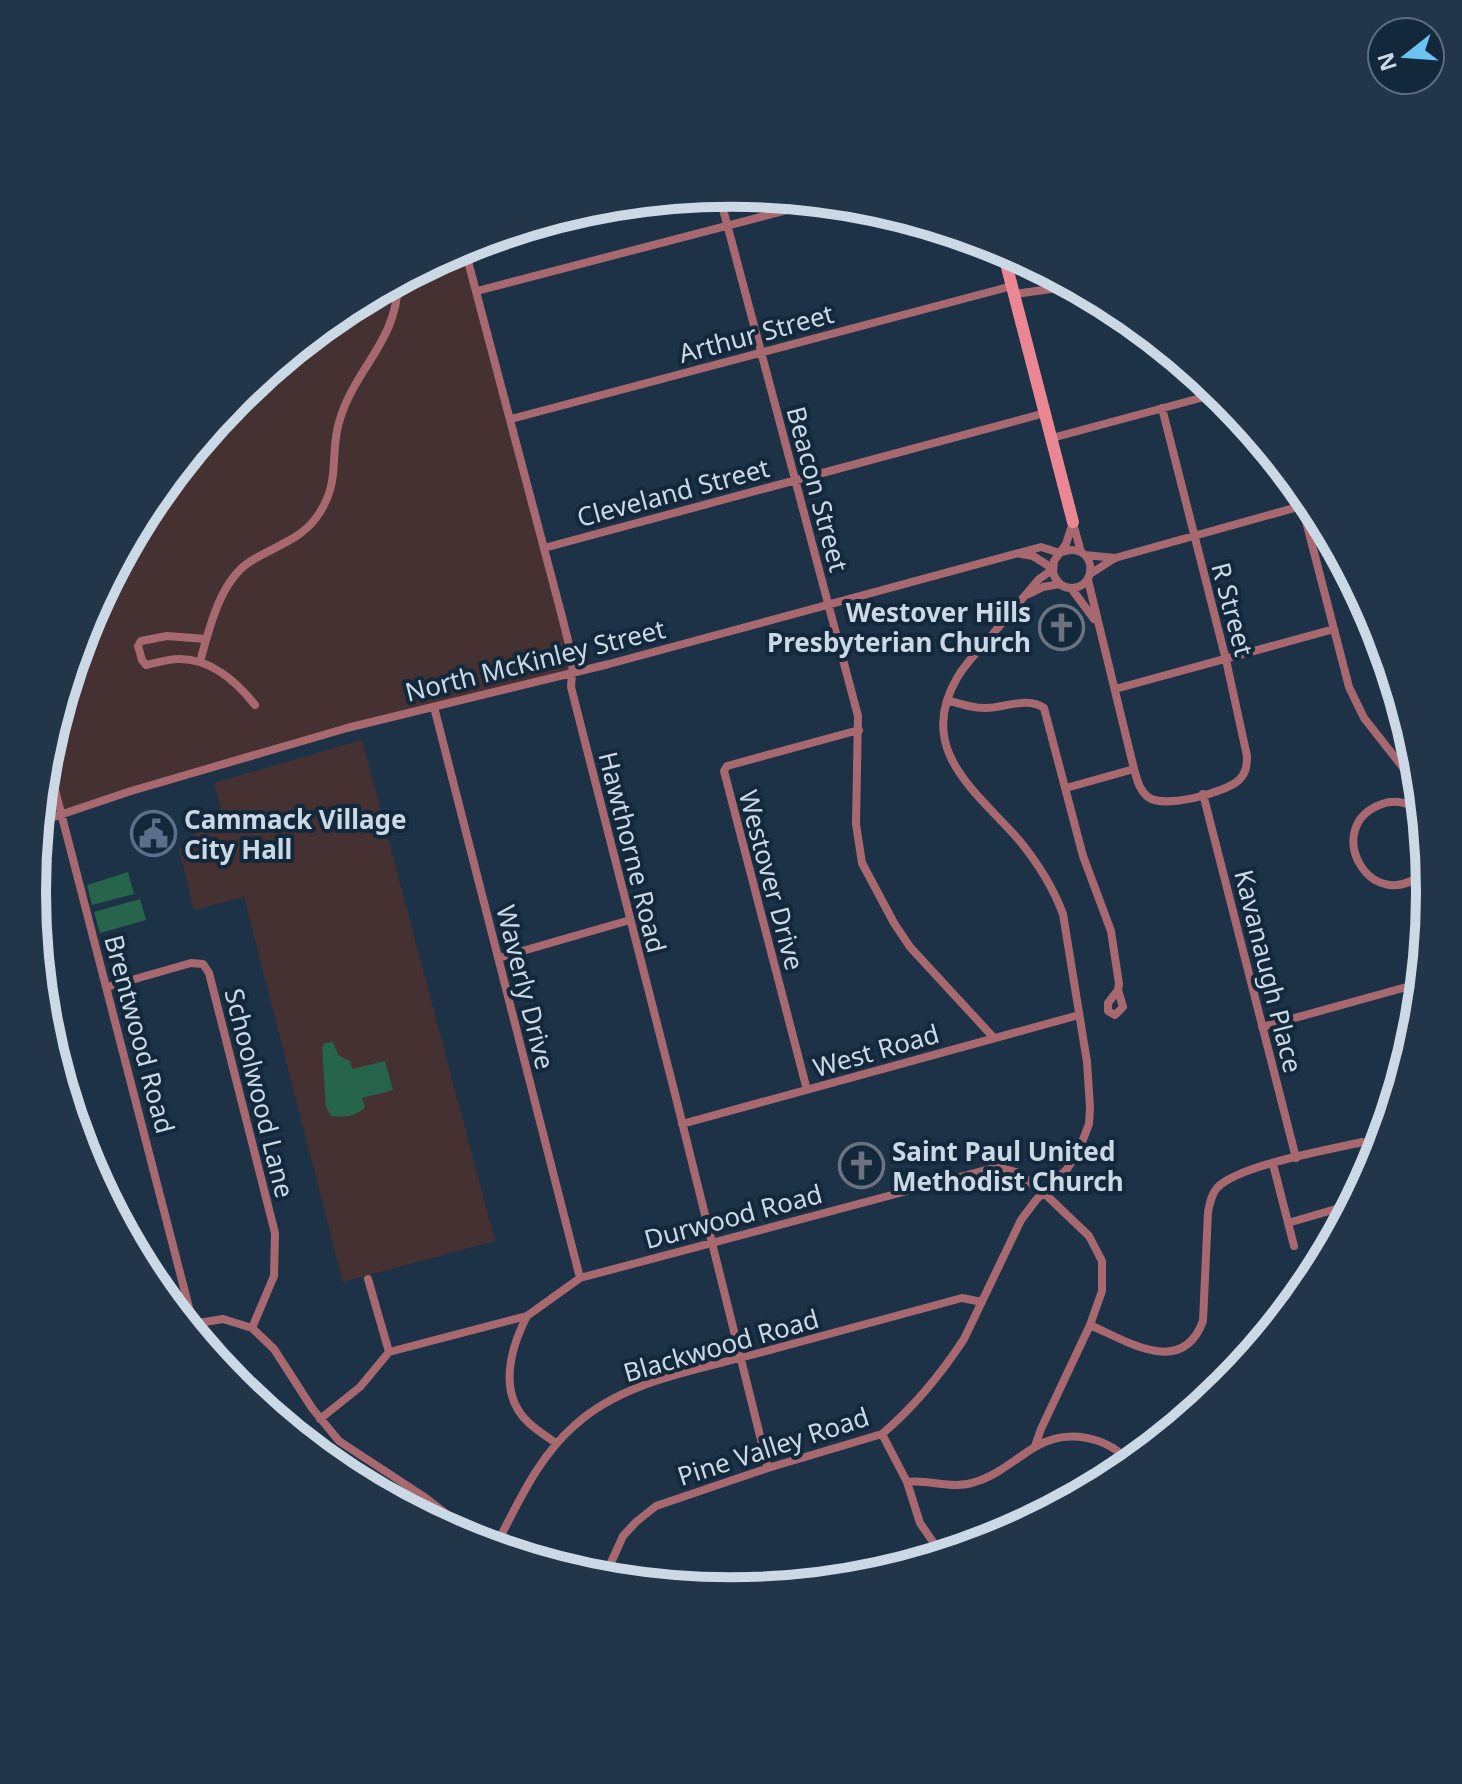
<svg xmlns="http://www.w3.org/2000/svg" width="1462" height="1784" font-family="'Noto Sans',sans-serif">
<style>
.education{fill:#463132}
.green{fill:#26654c}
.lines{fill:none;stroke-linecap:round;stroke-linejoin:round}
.street{stroke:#a7696f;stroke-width:8}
.secondary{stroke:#ea8793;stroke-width:12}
.labels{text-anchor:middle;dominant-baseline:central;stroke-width:8;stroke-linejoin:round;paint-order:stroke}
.street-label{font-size:26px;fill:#cbd8e5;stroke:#14283b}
.poi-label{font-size:26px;font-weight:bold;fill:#cbd8e5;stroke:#14283b;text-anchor:start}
.rim{fill:none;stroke:#cbd8e5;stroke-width:10}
</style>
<rect width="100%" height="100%" fill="#1d3246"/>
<path class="education" d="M 464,246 L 573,660 L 570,673 L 434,707 L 62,815 L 46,755 L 85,624 L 150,503 L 237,397 L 343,311 Z
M 362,740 L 495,1241 L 343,1282 L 244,897 L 194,910 L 179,849 L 221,808 L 214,783 Z"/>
<path class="green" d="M 128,872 L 134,894 L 92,905 L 87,885 Z
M 140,899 L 146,920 L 100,933 L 94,912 Z
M 333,1042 L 338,1055 L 350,1061 L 352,1069 L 385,1061 L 393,1090 L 362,1098 L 365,1107 C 358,1116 342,1118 331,1116 L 326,1107 L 322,1048 L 325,1043 Z"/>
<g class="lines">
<path class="street" d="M 719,194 L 858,716 L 856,824 L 862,863 L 894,923 L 910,947 L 994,1038
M 464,246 L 560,609 L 573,660 L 571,687 L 674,1090 L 768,1468
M 477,291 L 818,202
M 1015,294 L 1072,286
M 511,419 L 1012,286
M 1052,438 L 1219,393
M 1302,506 L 1349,687 L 1364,718 L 1420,789
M 1073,523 L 1081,552
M 544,548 L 1045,413
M 1062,552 C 1096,540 1100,588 1071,588 C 1061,588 1056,581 1053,573 L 1054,561 L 1066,544 L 1073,522
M 1021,554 L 1033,556 L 1052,568
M 1085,555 L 1115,558
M 1090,574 L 1115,558 L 1312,503
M 1088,580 L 1134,769 C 1137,779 1139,790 1148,797 C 1164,809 1225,793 1239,780 C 1246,773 1247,766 1247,756 L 1226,660 L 1162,408
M 1071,588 L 1094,619
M 1029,594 L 1043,587 L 1060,584
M 206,639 L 167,636 L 141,641 L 138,646 L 142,660 L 146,665 C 157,663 168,659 178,659 C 210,658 237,682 255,705
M 200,662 C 209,629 220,580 251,561 C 273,547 300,540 316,518 C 343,481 328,455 340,419 C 356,367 398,340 398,281
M 1115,689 L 1334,629
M 947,700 C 960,704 972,708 986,708 C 1004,708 1028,696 1044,708 L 1083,856 L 1111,931 L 1119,984 L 1118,990
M 434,707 L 580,1278
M 46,755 L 193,1323
M 1066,788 L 1134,769
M 1203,794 L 1296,1158
M 1422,813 C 1411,803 1396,799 1382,804 C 1319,826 1372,923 1428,869
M 39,822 L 131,791 L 347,728 L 609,664 L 1041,547 L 1060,553
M 498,958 L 630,920
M 107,987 L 191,963 L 203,964 L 209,973 L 275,1233 L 274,1276 L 252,1328
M 1118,990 L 1123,1007 L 1115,1015 L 1108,1011 L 1108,1003 Z
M 1262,1027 L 1421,983
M 807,1090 L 724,771 L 727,766 L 859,730
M 682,1124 L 1079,1015
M 1273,1164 L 1294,1246
M 1288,1223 L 1353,1204
M 368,1279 L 389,1352
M 527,1316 C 510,1349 497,1395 530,1424 C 538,1431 547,1437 556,1443
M 186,1325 L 223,1319 L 252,1328 L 274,1349 L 312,1408 L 339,1441 L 423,1496 L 487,1545
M 1090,1325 C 1127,1341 1182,1378 1203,1321 L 1208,1212 C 1210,1203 1211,1195 1217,1188 C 1238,1165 1329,1150 1362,1142
M 320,1419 L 360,1387 L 389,1352 L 527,1316 L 580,1278 L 997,1167 L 1016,1172 L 1044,1193 L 1089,1236 L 1102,1261 L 1102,1291 L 1090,1325 L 1041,1429 L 1035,1446
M 882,1434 L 907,1482 L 920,1523 L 942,1555
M 907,1482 C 930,1479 952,1490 975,1482 C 998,1475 1015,1459 1035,1447 C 1067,1428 1108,1436 1131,1464
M 495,1547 C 518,1504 537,1458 575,1425 C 623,1381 694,1371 755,1354 C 824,1335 893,1317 962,1298 L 982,1302
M 604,1578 L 623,1536 L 636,1522 L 656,1506 L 768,1468 L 882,1434 C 914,1407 941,1374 964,1339 L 1021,1220 L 1036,1200 L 1067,1169 L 1079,1150 L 1089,1124 L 1090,1107 L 1087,1062 L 1063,914 C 1053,887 1037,862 1019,840 C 977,792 915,750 957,678 C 965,664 977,652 988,640 C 1005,619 1022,599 1039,579 L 1052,570"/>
<path class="secondary" d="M 1002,248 L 1073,522"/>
</g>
<defs>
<symbol id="church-ring" viewBox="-11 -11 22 22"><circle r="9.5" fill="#14283b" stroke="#6b7280" stroke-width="1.5"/><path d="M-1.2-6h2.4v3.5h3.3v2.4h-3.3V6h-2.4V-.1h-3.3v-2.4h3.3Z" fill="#6b7280"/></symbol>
<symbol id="civic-ring" viewBox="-11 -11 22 22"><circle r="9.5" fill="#14283b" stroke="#5c6f8a" stroke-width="1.5"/><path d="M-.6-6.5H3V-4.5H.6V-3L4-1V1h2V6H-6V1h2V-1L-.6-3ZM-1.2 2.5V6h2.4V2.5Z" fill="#5c6f8a"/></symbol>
</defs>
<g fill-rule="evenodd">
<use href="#church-ring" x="1036" y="602" width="51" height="51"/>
<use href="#civic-ring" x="128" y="808" width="51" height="51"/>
<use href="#church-ring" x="836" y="1140" width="51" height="51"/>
</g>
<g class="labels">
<g class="street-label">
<text transform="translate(756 333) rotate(-15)">Arthur Street</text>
<text transform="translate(818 489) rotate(75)">Beacon Street</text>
<text transform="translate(673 492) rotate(-15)">Cleveland Street</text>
<text transform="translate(1233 609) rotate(75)">R Street</text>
<text transform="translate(535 660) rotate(-14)">North McKinley Street</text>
<text transform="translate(633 852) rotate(76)">Hawthorne Road</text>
<text transform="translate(772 880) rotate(75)">Westover Drive</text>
<text transform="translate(1269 971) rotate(76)">Kavanaugh Place</text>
<text transform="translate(526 987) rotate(76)">Waverly Drive</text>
<text transform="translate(140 1034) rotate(75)">Brentwood Road</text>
<text transform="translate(876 1050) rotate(-16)">West Road</text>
<text transform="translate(260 1093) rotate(76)">Schoolwood Lane</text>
<text transform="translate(733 1216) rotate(-15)">Durwood Road</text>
<text transform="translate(721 1345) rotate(-16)">Blackwood Road</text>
<text transform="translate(773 1446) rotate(-18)">Pine Valley Road</text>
</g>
<g class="poi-label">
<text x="1031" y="612" text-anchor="end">Westover Hills<tspan x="1031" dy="30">Presbyterian Church</tspan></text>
<text x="184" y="819">Cammack Village<tspan x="184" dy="30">City Hall</tspan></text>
<text x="892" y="1151">Saint Paul United<tspan x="892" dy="30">Methodist Church</tspan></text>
</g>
</g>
<path d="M0 0H1462V1784H0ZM46 892a685 685 0 1 1 1370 0a685 685 0 1 1-1370 0Z" fill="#233649" fill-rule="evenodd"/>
<path class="rim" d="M46 892a685 685 0 1 1 1370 0a685 685 0 1 1-1370 0Z"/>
<g transform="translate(1406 56) rotate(253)"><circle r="38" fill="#14283b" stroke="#5d6e7f" stroke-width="2"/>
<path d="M0-6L14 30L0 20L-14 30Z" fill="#6ac3f1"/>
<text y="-12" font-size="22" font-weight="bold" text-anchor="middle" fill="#cbd8e5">N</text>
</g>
</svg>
